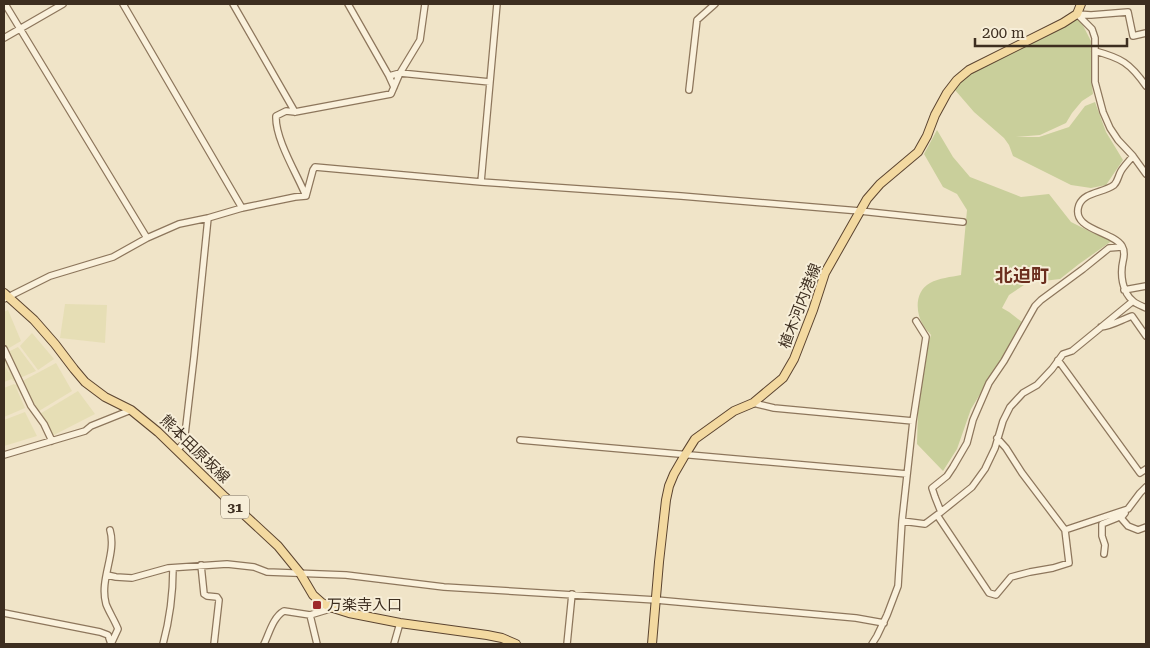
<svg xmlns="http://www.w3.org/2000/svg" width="1150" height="648" font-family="'Roboto Serif','Noto Sans JP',serif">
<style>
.farmland{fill:#e6deb5}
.green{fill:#c9cf9b}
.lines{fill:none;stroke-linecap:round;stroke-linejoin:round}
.minor-casing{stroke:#8d765c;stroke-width:8}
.major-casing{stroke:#5b4430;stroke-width:10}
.minor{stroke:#faf1dc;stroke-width:5.5}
.major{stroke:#f3d9a0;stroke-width:8}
.poi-dot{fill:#9e2a2b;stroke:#f7eed8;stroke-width:2}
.labels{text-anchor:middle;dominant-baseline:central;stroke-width:4;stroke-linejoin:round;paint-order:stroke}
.shield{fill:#f7eed8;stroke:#756857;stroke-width:1}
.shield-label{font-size:14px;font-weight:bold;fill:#3d2e20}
.street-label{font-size:15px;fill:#3d2e20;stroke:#f7eed8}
.poi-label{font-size:15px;fill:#3d2e20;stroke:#f7eed8;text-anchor:start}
.quarter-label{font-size:18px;font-weight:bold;fill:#6b2e1e;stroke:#f7eed8}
</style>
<rect width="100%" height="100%" fill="#f0e4c8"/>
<path class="farmland" d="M 65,304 L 107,305 L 105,343 L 60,338 Z
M 8,310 L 21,341 L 4,351 L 4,312 Z
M 32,333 L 54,359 L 38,370 L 20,346 Z
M 18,347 L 36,371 L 13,381 L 12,379 L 4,382 L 4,365 L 10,374 L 4,360 L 4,354 Z
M 56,363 L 72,391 L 34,414 L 15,385 L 25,408 L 4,417 L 4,388 L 14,384 L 15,385 Z
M 78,391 L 95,414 L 52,436 L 38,415 Z
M 25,412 L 37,436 L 4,446 L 4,420 Z"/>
<path class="green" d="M 1077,14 L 1091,41 L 1091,78 L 1093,94 L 1082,101 L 1072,113 L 1066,123 L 1040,135 L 1016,137 L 1039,137 L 1069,127 L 1085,106 L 1095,102 L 1106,132 L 1123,160 L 1106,185 L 1091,188 L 1071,185 L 1013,156 L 1009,145 L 1004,138 L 974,112 L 955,90 L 969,70 Z
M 937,130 L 953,157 L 970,177 L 1021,197 L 1049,194 L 1071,222 L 1093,233 L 1113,240 L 1079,264 L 1060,279 L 1027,283 L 1009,295 L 1002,308 L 1009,312 L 1022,322 L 1001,360 L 971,409 L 957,449 L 943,471 L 917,444 L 918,408 L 923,359 L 931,335 C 929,332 925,329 923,325 C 915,312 915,291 930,283 C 939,278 951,277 961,275 L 967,210 L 957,194 L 943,187 L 924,154 Z"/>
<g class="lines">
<defs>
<path id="minor" d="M 5,4 L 147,238
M 123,4 L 242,208
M 233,4 L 295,112
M 348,4 L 389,76 L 394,87
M 1077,14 L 1092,29 L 1095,38 L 1095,82 L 1103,112 L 1110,128 L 1118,140 L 1133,156 C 1129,161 1124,166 1121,171 C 1118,176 1118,181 1114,185 C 1103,193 1084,192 1079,205 C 1070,230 1113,231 1122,246 C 1125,251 1124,257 1123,261 C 1120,274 1122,292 1133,301 C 1136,304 1142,306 1146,308
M 1077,14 L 1091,15 L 1128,12 L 1133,36 L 1146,33
M 4,38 L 63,4
M 1095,51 C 1121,58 1130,63 1146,86
M 389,76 L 400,73 L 490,82
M 689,90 L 697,20 L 715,4
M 1133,156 L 1146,174
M 481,182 L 497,4
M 306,196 L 313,170 L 315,167 L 481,182 L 681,196 L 860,211 L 963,222
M 1124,290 L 1146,286
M 4,299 L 50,276 L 113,257 L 147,238 L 179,224 L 208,218 L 242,208 L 295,197 L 306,196 C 297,174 275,139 276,116 L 286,111 L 295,112 L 391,94 L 400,73 L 420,40 L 425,4
M 1101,327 C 1112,326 1121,320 1132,316 L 1146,336
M 4,349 L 31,406 L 44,424 L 52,441
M 1058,360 L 1140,473 L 1146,469
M 753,403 L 774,408 L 913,421 L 902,521 L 898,586 L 887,615 L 877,636 L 872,644
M 913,421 L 926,337 L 916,321
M 520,440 L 907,474
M 177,450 L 184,443 L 194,357 L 208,218
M 4,455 L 85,431 L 91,426 L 131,410
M 941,512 L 972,487 L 985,469 L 995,448 L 1003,421 L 1010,407 L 1023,393 L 1037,385 L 1052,369 L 1063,354 L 1072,351 L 1133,301
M 1125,513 L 1121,518 L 1128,526 L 1138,530 L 1146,527
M 937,515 L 989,593 L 996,595 L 1011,577 L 1030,572 L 1053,568 L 1069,563 L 1065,530 L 1022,473 L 1006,448 L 997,438
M 902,521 L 925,524 L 941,512 L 935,497 L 932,488 L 947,476 L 953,467 L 967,443 L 973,420 L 989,383 L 1004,361 L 1035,306 L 1041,300 L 1083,269 L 1109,248 L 1122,247
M 110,530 C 117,554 99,579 106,604 C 109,612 115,621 118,629 L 111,644
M 1065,530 L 1128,509 L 1140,493 L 1146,487
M 1104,554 L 1105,545 L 1102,536 L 1102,524 L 1117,518 L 1124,512
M 201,565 L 204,594 L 207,596 L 217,597 L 219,600 L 214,644
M 107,575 L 116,577 L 132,578 L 168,568 L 227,564 L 254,567 L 267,572 L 346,575 L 444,587 L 656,600 L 856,618 L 884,623
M 4,613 L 100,632 L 108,635 L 111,644
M 310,615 L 317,644
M 163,644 C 170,618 173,595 173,568
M 264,644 C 269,634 273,617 284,611 L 310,615 L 333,608
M 394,644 L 400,623
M 567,644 L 572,594"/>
<path id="major" d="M 4,293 L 34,320 L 55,344 L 74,369 L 85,382 L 105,397 L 131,410 L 158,432 L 225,497 L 278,546 L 300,573 L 313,595 L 322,603 L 333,608 L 349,613 L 400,623 L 487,635 L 502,638 L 516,644
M 652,644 L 659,562 L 666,500 L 669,486 L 674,474 L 685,455 L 695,439 L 734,411 L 753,403 L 783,378 L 794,359 L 813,310 L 825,273 L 867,199 L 880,184 L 918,152 L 927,136 L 935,115 L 947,93 L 957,80 L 969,70 L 1063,23 L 1077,14 L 1081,4"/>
</defs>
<use href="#minor" class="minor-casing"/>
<use href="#major" class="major-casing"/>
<use href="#minor" class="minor"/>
<use href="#major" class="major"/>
</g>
<rect class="poi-dot" x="312" y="600" width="10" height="10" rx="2.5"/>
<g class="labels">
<rect class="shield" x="221" y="495.5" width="28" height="23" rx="4"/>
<g class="shield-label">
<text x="235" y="507">31</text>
</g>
<g class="street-label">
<text transform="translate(800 306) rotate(-69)">植木河内港線</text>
<text transform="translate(195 449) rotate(44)">熊本田原坂線</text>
</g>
<g class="poi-label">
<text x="327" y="605">万楽寺入口</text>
</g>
<g class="quarter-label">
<text x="1022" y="275">北迫町</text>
</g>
</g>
<rect width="1150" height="648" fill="none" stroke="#3d2e20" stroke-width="10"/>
<path d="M975 38v8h152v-8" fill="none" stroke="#3d2e20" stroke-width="2.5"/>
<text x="982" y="38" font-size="15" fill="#3d2e20" stroke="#f7eed8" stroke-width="4" paint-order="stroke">200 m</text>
</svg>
